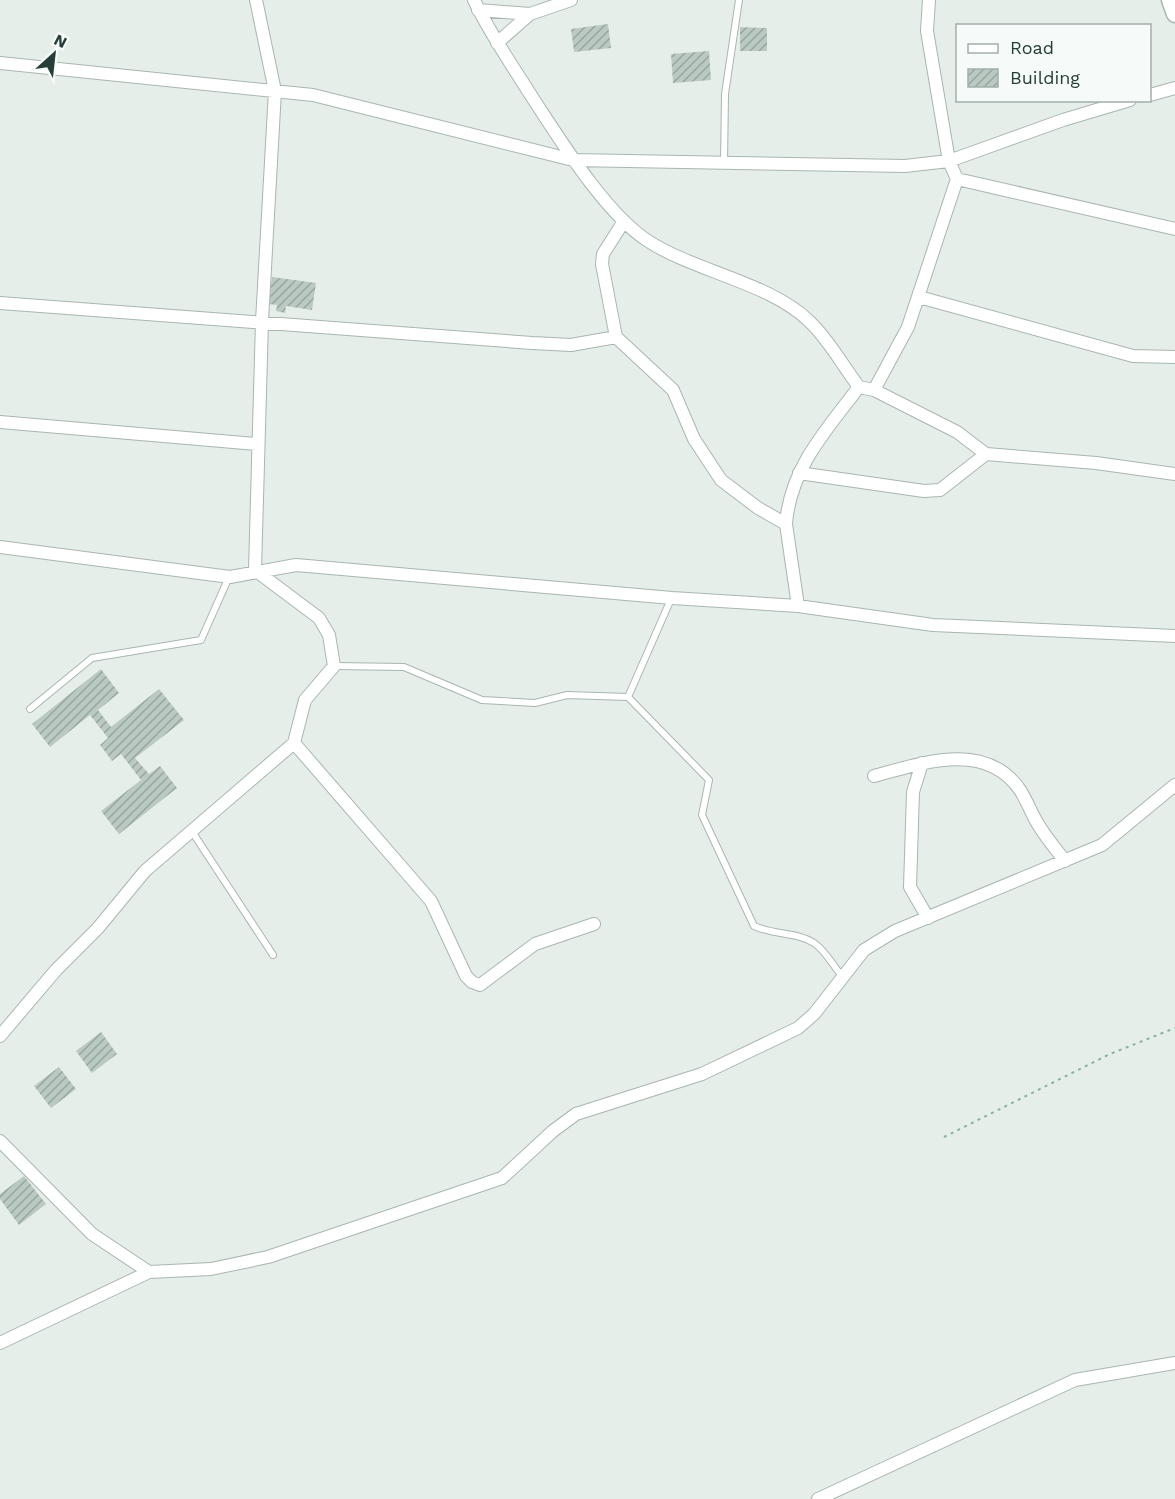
<svg xmlns="http://www.w3.org/2000/svg" width="1175" height="1499" font-family="'Work Sans',sans-serif">
<style>
.building{fill:url(#building-hatch)}
.lines{fill:none;stroke-linecap:round;stroke-linejoin:round}
.lane-casing{stroke:#a8b6b1;stroke-width:8}
.street-casing{stroke:#a8b6b1;stroke-width:14}
.secondary-casing{stroke:#a4b9b2;stroke-width:19}
.path{stroke:#88b0a3;stroke-width:2;stroke-dasharray:3 4.5;stroke-linecap:butt}
.lane{stroke:#fff;stroke-width:6}
.street{stroke:#fff;stroke-width:12}
.secondary{stroke:#fff;stroke-width:16}
</style>
<defs>
<pattern id="building-hatch" width="6" height="6" patternUnits="userSpaceOnUse" patternTransform="scale(1.5)"><rect width="6" height="6" fill="#bbc9c3"/><path d="M-1 1l2-2M0 6l6-6M5 7l2-2" fill="none" stroke="#98a59f"/></pattern>
</defs>
<rect width="100%" height="100%" fill="#e6eeea"/>
<path class="building" d="M 608,24 L 611,48 L 574,52 L 571,29 Z
M 740,27 L 767,28 L 767,51 L 740,51 Z
M 709,51 L 711,80 L 673,83 L 671,54 Z
M 272,277 L 316,283 L 312,310 L 286,306 L 285,313 L 276,311 L 277,305 L 269,304 Z
M 101,669 L 119,693 L 98,710 L 111,727 L 159,689 L 184,720 L 135,758 L 149,774 L 160,766 L 177,788 L 119,834 L 101,811 L 141,780 L 121,754 L 112,761 L 100,745 L 108,738 L 90,715 L 50,747 L 32,724 Z
M 101,1032 L 117,1054 L 92,1073 L 76,1051 Z
M 59,1067 L 76,1089 L 51,1108 L 34,1086 Z
M 24,1176 L 46,1204 L 19,1225 L 0,1199 L 0,1194 Z"/>
<g class="lines">
<defs>
<path id="lane" d="M 724,163 L 725,94 L 739,0
M 334,666 L 404,667 L 482,700 L 535,703 L 567,695 L 628,697 L 709,780 L 702,815 L 754,926 C 773,935 797,932 814,943 C 825,950 834,967 842,976
M 628,697 L 671,599
M 30,709 L 92,658 L 201,640 L 229,577
M 191,830 L 273,955"/>
<path id="street" d="M 474,0 C 490,34 512,65 532,97 C 561,141 605,213 648,241 C 696,272 771,283 810,322 C 829,340 843,366 859,387 L 874,390 L 957,432 L 986,454 L 1096,463 L 1175,474
M 929,0 L 927,31 L 949,161 L 957,179 L 1175,229
M 478,10 L 530,14
M 497,43 L 530,14 L 571,0
M 0,63 L 313,95 L 573,160 L 905,166 L 949,161 L 1063,120 L 1130,100
M 1150,95 L 1175,88
M 624,221 L 603,254 L 602,264 L 616,337 L 673,390 L 694,439 L 721,480 L 758,508 L 786,524 L 798,606
M 919,297 L 1133,356 L 1175,357
M 0,303 L 532,343 L 571,345 L 616,337
M 874,390 L 908,327 L 957,179
M 0,422 L 257,444
M 799,473 L 924,491 L 940,490 L 986,454
M 786,524 C 790,469 826,430 859,387
M 0,547 L 230,577 L 296,565 L 672,598 L 798,606 L 933,625 L 1175,636
M 294,743 L 431,901 L 466,976 L 472,982 L 480,985 L 535,944 L 594,924
M 922,763 L 913,792 L 910,887 L 928,918
M 874,776 C 922,763 986,740 1020,790 C 1026,799 1030,810 1035,819 C 1043,834 1055,848 1065,861
M 0,1036 L 56,970 L 98,928 L 145,871 L 294,743 L 305,700 L 334,666 L 329,635 L 319,618 L 255,570 L 262,321 L 275,91 L 256,0
M 0,1141 L 92,1234 L 149,1272
M 0,1343 L 149,1272 L 211,1269 L 268,1257 L 502,1178 L 553,1131 L 576,1114 L 702,1074 L 798,1028 L 814,1014 L 864,950 L 895,931 L 1102,845 L 1175,785
M 818,1499 L 1075,1380 L 1175,1363"/>
<path id="secondary" d="M 1170,0 L 1175,14"/>
</defs>
<use href="#lane" class="lane-casing"/>
<use href="#street" class="street-casing"/>
<use href="#secondary" class="secondary-casing"/>
<path class="path" d="M 944,1137 L 1110,1054 L 1175,1028"/>
<use href="#lane" class="lane"/>
<use href="#street" class="street"/>
<use href="#secondary" class="secondary"/>
</g>
<rect x="956" y="24" width="195" height="78" fill="#f6faf8" stroke="#a2afab" stroke-width="1.5"/>
<rect x="968" y="44" width="30" height="9" fill="#ffffff" stroke="#a2afab" stroke-width="1.5"/>
<text x="1010" y="54" font-size="18" fill="#253f38">Road</text>
<rect x="968" y="69" width="30" height="18" fill="url(#building-hatch)" stroke="#a2afab" stroke-width="1.5"/>
<text x="1010" y="84" font-size="18" fill="#253f38">Building</text>
<g transform="translate(54 54) rotate(27)" stroke="#f6faf8" stroke-width="4.5" paint-order="stroke">
<path d="M0-4.5L10 22L0 15L-10 22Z" fill="#253f38"/>
<text y="-9" font-size="16" font-weight="bold" text-anchor="middle" fill="#253f38">N</text>
</g>
</svg>
